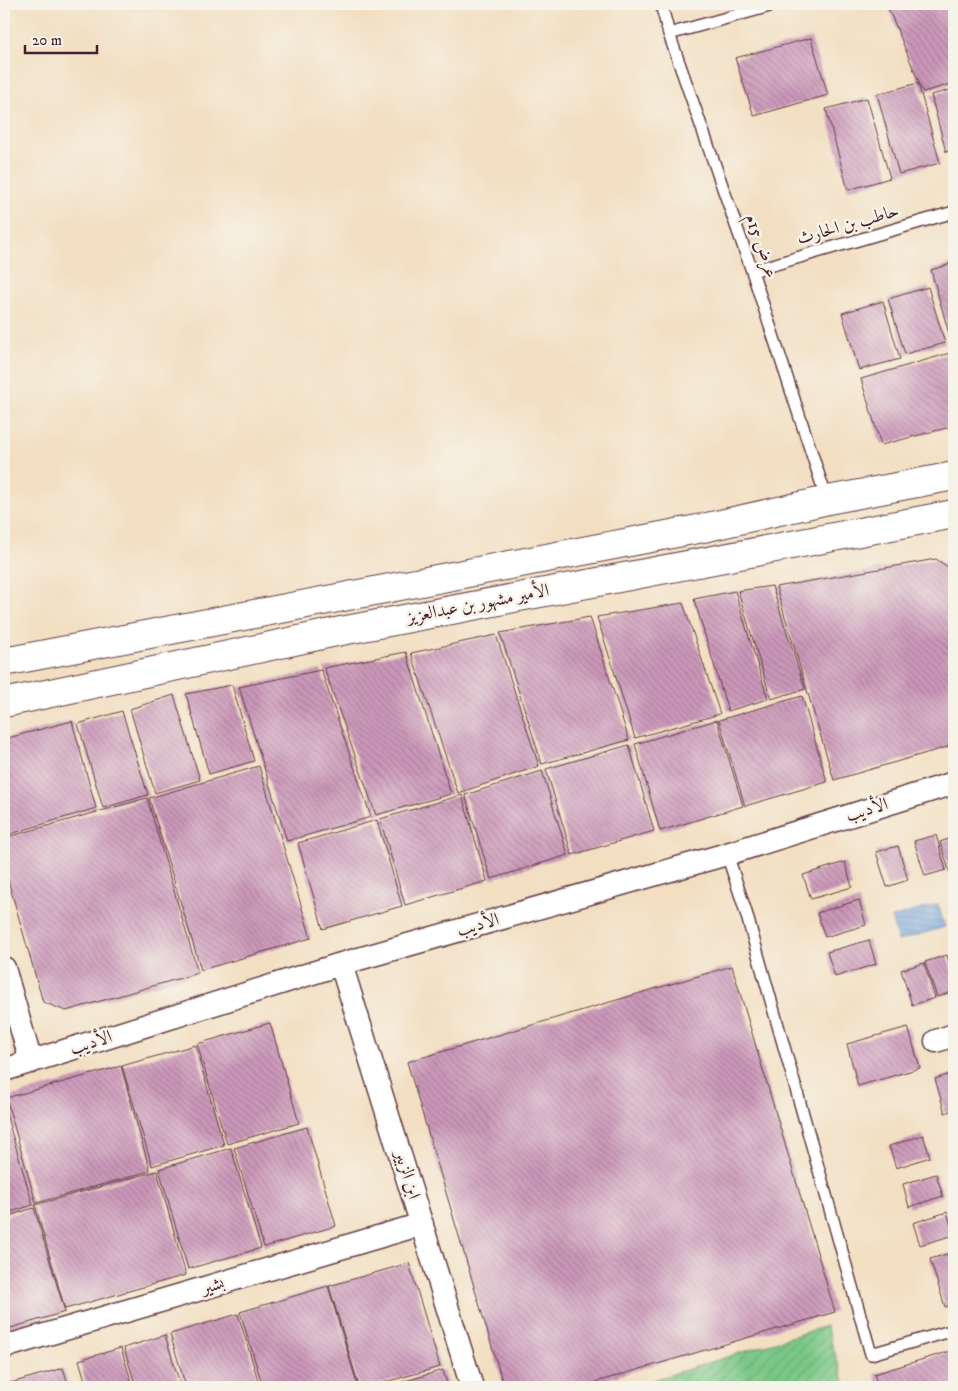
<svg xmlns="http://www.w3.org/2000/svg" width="958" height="1391" font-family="'IM FELL DW Pica',Amiri,serif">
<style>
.garden{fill:url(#garden-furrows);stroke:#627358}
.water{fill:url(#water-rules);stroke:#5c6082}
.building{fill:url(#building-back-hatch)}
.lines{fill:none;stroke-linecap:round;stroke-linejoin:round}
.service-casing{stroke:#633c42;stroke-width:14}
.minor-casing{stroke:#633c42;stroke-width:25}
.tertiary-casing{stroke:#633c42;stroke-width:30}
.service{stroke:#fff;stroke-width:11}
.minor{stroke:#fff;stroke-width:22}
.tertiary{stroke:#fff;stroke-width:28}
.labels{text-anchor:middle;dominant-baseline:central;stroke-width:5;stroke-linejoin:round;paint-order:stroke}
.street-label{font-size:18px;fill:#4a1f2b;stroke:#f7f3e8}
</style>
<defs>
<pattern id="garden-furrows" width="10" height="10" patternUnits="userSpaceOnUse" patternTransform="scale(1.25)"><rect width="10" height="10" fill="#79c786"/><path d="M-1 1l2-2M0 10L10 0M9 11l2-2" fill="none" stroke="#6aaa74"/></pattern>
<pattern id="water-rules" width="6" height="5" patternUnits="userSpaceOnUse" patternTransform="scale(1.25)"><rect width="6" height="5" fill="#6fa0da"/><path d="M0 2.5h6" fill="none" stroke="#5d82b1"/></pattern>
<pattern id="building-back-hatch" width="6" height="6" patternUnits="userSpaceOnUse" patternTransform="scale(1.25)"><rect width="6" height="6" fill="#cb98ba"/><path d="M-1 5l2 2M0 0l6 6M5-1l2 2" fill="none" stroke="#a77b97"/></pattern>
</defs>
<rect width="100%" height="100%" fill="#f7f3e8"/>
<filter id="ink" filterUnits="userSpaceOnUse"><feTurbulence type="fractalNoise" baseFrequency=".02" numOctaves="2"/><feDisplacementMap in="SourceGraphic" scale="10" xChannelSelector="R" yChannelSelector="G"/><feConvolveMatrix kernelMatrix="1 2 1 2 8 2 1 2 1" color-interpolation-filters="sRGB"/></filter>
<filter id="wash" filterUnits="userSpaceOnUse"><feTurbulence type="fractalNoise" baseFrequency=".0096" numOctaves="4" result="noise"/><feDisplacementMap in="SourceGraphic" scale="20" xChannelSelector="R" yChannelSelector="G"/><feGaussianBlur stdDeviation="1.12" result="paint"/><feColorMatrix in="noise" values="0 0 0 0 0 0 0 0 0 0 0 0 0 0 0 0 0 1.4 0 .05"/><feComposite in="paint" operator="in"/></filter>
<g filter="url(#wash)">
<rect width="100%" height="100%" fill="#f2dfc2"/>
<path class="garden" d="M 826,1326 L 846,1387 L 631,1387 Z"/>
<path class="water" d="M 938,904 L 945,927 L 898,941 L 891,918 Z"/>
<g id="blocks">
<path class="building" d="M 891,4 L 954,4 L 954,83 L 923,92 L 887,5 Z
M 811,38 L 828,95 L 754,116 L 735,58 Z
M 918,83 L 940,163 L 899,174 L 877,94 Z
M 954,89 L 954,150 L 946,152 L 931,95 Z
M 867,98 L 890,178 L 848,190 L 826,109 Z
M 954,263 L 954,339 L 951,341 L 931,270 Z
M 928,287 L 945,343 L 905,354 L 888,299 Z
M 883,301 L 900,359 L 859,370 L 842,313 Z
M 950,353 L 954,367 L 954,426 L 881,445 L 861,379 Z
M 936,559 L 954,571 L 954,745 L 834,780 L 776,587 Z
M 772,586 L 805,689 L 771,699 L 738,591 Z
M 735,591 L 768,699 L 728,711 L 694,599 Z
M 683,603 L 720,714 L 635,738 L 597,617 Z
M 590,617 L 629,740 L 542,764 L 500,633 Z
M 496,635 L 539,766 L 458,793 L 411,653 Z
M 406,652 L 451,794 L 376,815 L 324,668 Z
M 321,670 L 371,817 L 287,841 L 239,687 Z
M 232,685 L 254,761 L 209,774 L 186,694 Z
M 174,695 L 200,780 L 155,793 L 130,709 Z
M 802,696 L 827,782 L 745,806 L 719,720 Z
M 122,711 L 148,795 L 103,808 L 78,724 Z
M 717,720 L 743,806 L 660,831 L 635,744 Z
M 72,721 L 96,808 L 4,836 L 4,739 Z
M 629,745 L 654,831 L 572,855 L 546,769 Z
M 259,766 L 311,938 L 201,970 L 149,798 Z
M 542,771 L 568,855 L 491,879 L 465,795 Z
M 462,795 L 487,881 L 405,905 L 380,819 Z
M 147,798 L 198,973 L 66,1011 L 43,1002 L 4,866 L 4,838 Z
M 377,820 L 402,906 L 323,929 L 298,843 Z
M 936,835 L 946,870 L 925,876 L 914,841 Z
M 954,837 L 954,875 L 951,876 L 940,842 Z
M 898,846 L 908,880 L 887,887 L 876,852 Z
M 845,862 L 852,887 L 811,899 L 803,875 Z
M 859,900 L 866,925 L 825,937 L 817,913 Z
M 869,940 L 876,964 L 835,977 L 827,952 Z
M 947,955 L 954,977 L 954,991 L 937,997 L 925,962 Z
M 924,963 L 935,998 L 912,1005 L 901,970 Z
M 732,966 L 835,1312 L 579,1387 L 504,1387 L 407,1062 Z
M 270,1023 L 299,1123 L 227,1144 L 197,1044 Z
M 908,1027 L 920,1068 L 858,1086 L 847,1044 Z
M 195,1045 L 224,1145 L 152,1166 L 122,1066 Z
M 121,1066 L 150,1171 L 36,1203 L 6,1098 Z
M 954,1073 L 954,1110 L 945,1113 L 935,1079 Z
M 4,1107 L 33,1205 L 4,1214 Z
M 307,1127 L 336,1226 L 264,1247 L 234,1148 Z
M 923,1135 L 930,1157 L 896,1168 L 889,1146 Z
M 231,1148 L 261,1248 L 188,1269 L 159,1169 Z
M 157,1171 L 186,1275 L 65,1309 L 35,1205 Z
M 936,1174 L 943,1196 L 909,1207 L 903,1184 Z
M 34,1208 L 65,1312 L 4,1330 L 4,1217 Z
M 947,1212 L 954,1235 L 920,1245 L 913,1223 Z
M 954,1252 L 954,1304 L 945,1307 L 930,1259 Z
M 409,1263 L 440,1367 L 367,1387 L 359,1387 L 329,1286 Z
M 328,1286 L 358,1387 L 263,1387 L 240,1312 Z
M 238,1314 L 260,1387 L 186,1387 L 170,1334 Z
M 165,1335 L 181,1387 L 136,1387 L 124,1348 Z
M 121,1348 L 133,1387 L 87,1387 L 79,1360 Z
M 954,1350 L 954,1387 L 878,1387 L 874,1374 Z
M 63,1368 L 69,1387 L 4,1387 L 4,1385 Z
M 443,1370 L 448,1387 L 385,1387 Z"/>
</g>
</g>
<g filter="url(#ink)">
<use href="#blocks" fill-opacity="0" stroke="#633c42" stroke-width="1"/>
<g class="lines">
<defs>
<path id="service" d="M 661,4 L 669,34 L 752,271 L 827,500
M 669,34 L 777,4
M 752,271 L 954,212
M 727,854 L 745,909 L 871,1354 L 954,1330"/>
<path id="minor" d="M 341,964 L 472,1387
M 4,968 L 31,1062
M 936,1041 L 954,1035
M 4,1070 L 341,964 L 727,854 L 954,783
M 4,1347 L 422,1224"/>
<path id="tertiary" d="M 4,662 L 703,528 L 828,500 L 954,476
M 4,703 L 336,632 L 954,514"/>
</defs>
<use href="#service" class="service-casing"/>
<use href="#minor" class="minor-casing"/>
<use href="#tertiary" class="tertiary-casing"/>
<use href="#service" class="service"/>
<use href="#minor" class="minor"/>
<use href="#tertiary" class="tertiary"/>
</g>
</g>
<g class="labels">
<g class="street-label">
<text transform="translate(848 225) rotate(-16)">حاطب بن الحارث</text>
<text transform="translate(761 246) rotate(71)">عرض 15م</text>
<text transform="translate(478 604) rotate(-11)">الأمير مشهور بن عبدالعزيز</text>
<text transform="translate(867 810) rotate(-17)">الأديب</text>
<text transform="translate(478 925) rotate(-16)">الأديب</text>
<text transform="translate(91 1043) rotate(-18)">الأديب</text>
<text transform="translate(407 1175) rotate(73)">ابن الزبير</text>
<text transform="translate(213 1286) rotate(-16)">بشير</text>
</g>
</g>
<rect width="958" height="1391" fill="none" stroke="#f7f3e8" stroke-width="20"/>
<path d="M25 45v8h72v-8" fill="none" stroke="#4a1f2b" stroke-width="2.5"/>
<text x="32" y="45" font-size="15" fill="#4a1f2b" stroke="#f7f3e8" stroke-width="4" paint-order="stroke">20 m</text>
</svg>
